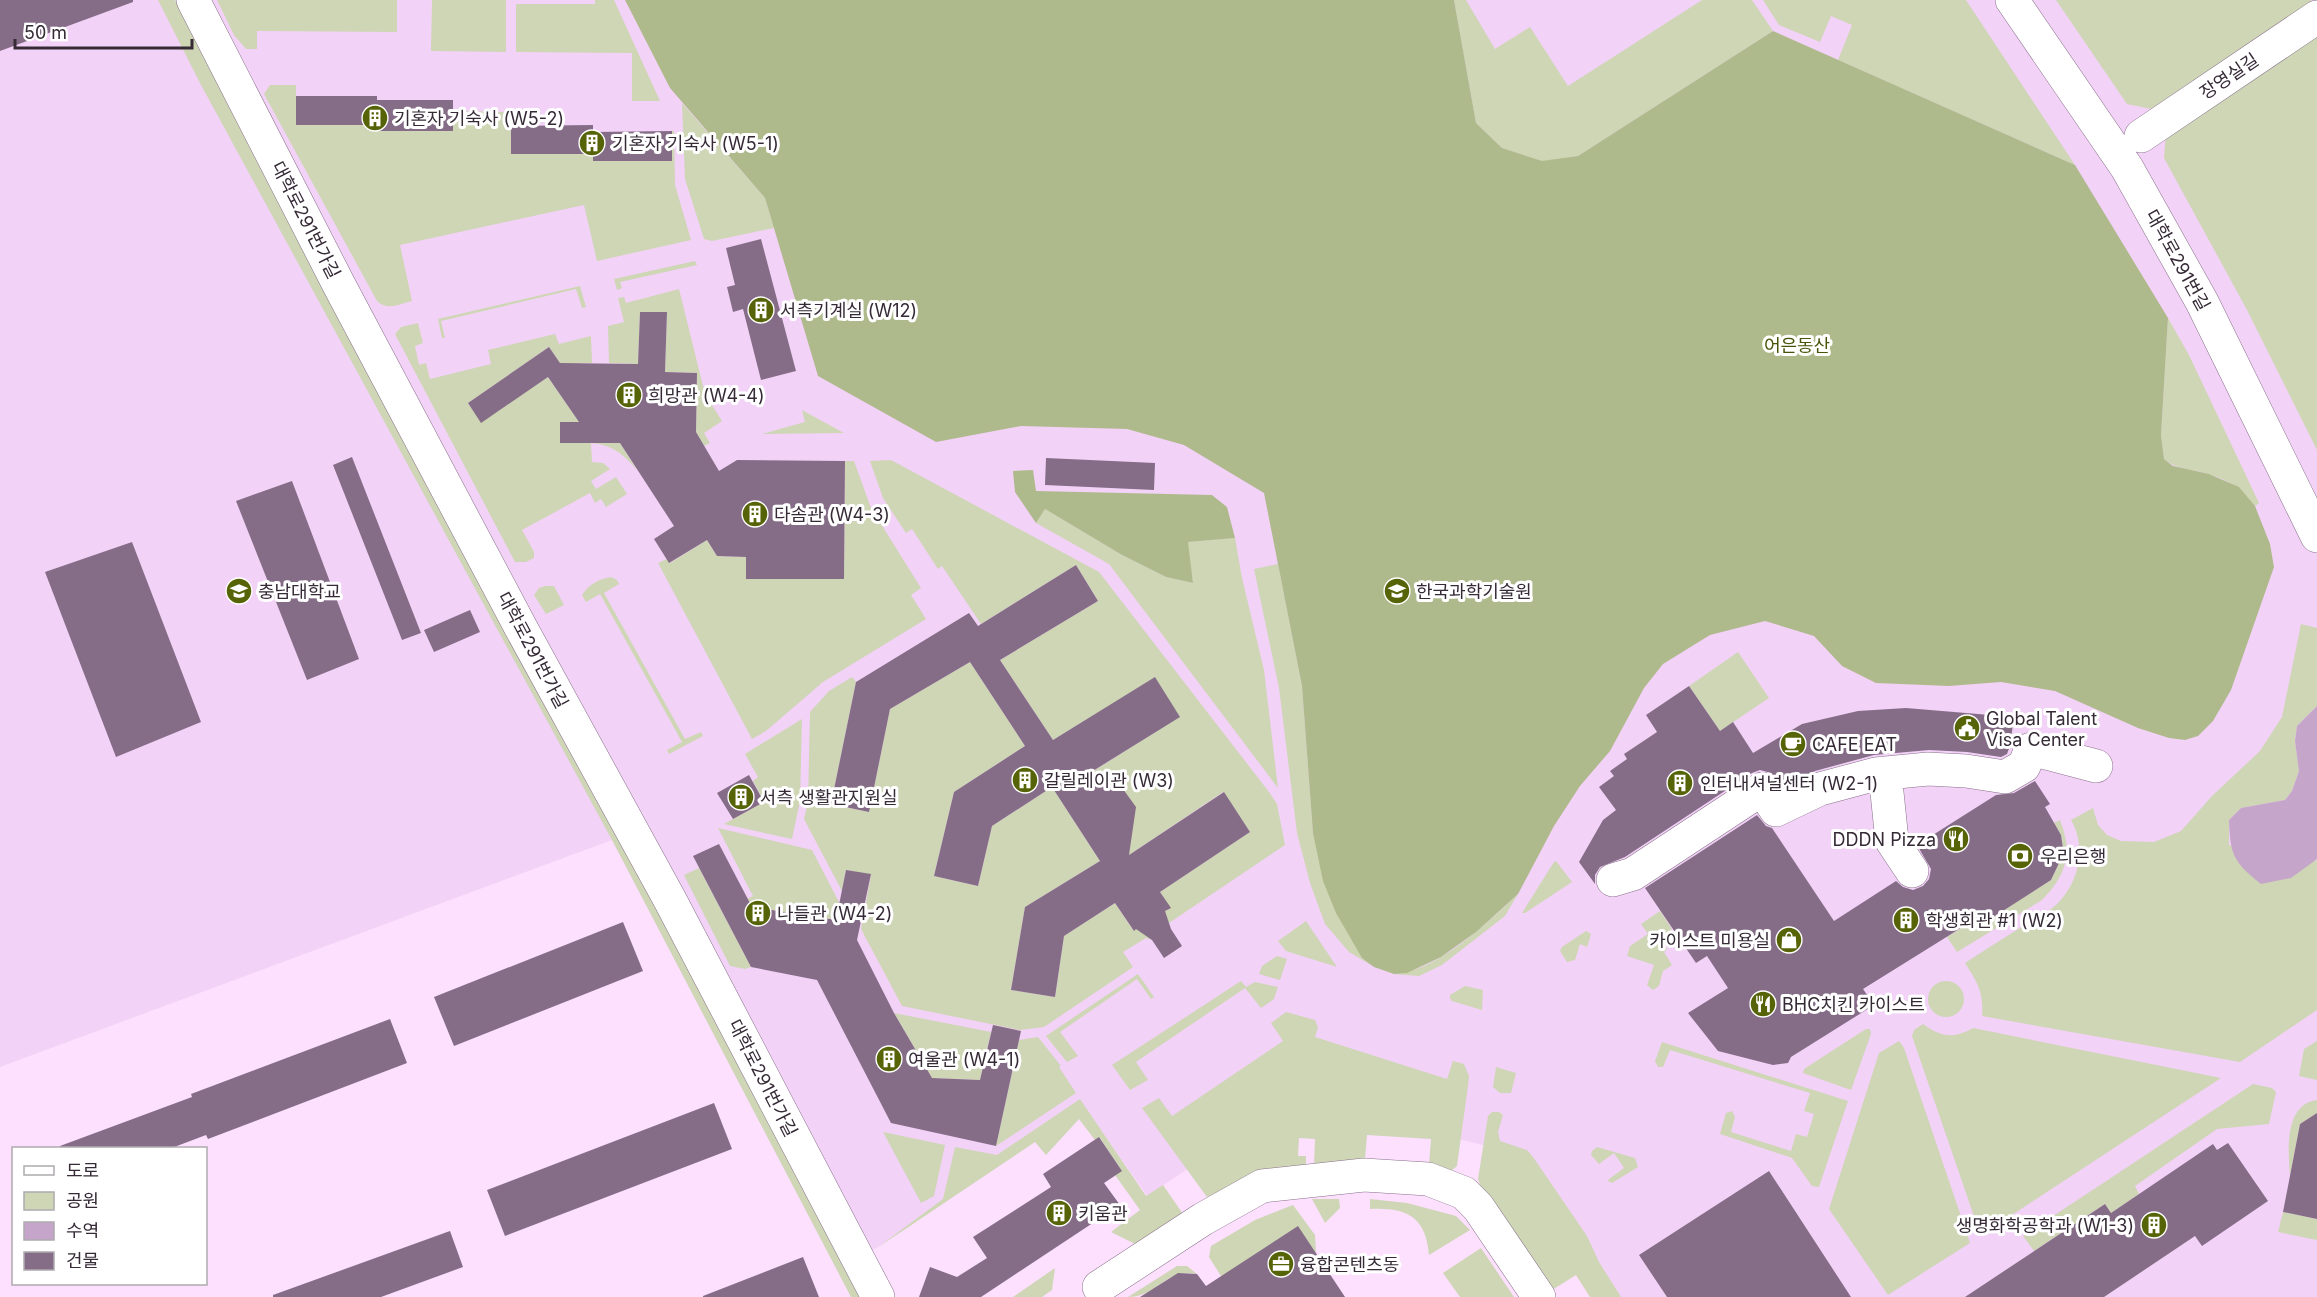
<svg xmlns="http://www.w3.org/2000/svg" width="2317" height="1297" font-family="Inter,'Noto Sans KR',sans-serif">
<style>
.built{fill:#f3d2f7}
.green{fill:#ced6b5}
.forest{fill:#afba8c}
.water{fill:#c6a5ca}
.building{fill:#856d88}
.lines{fill:none;stroke-linecap:round;stroke-linejoin:round}
.minor-casing{stroke:#88708a;stroke-width:34}
.minor{stroke:#fff;stroke-width:33}
.labels{text-anchor:middle;dominant-baseline:central;stroke-width:6;stroke-linejoin:round;paint-order:stroke}
.street-label{font-size:18px;fill:#352a36;stroke:#fff}
.poi-label{font-size:18px;fill:#352a36;stroke:#fff;text-anchor:start}
.park-label{font-size:18px;fill:#495409;stroke:#fff}
</style>
<rect width="100%" height="100%" fill="#fce0fe"/>
<path class="built" d="M 0,0 L 2317,0 L 2317,1297 L 1606,1297 L 1583,1263 L 1483,1145 L 1441,1135 L 1308,1126 L 1186,1170 L 1147,1196 L 1083,1104 L 878,1247 L 837,1269 L 612,840 L 0,1067 Z"/>
<path class="green" d="M 158,0 L 175,0 L 462,535 L 860,1297 L 851,1297 L 612,840 L 201,85 Z
M 217,0 L 397,0 L 397,32 L 257,31 L 257,49 L 246,49 L 234,35 Z
M 432,0 L 506,0 L 506,52 L 431,51 Z
M 595,0 L 614,0 L 660,101 L 632,101 L 632,53 L 516,52 L 516,4 L 595,4 Z
M 1454,0 L 1466,0 L 1495,49 L 1530,27 L 1568,86 L 1702,0 L 1752,0 L 1773,31 L 1578,156 L 1543,162 L 1502,148 L 1476,123 Z
M 1763,0 L 1966,0 L 2075,165 L 1838,60 L 1852,25 L 1831,16 L 1820,42 L 1779,25 Z
M 2056,0 L 2311,0 L 2312,2 L 2151,109 L 2127,104 Z
M 2317,34 L 2317,450 L 2247,310 L 2164,158 L 2166,132 Z
M 270,85 L 296,85 L 296,124 L 376,125 L 377,131 L 453,131 L 453,111 L 510,112 L 512,154 L 593,154 L 594,161 L 672,161 L 672,131 L 674,131 L 675,185 L 691,240 L 597,261 L 584,205 L 400,245 L 412,301 C 400,304 387,311 377,301 L 264,94 Z
M 682,103 L 765,198 L 774,228 L 712,241 L 704,239 L 685,179 Z
M 695,261 L 697,265 L 620,282 L 622,288 L 617,290 L 614,279 Z
M 580,286 L 586,307 L 582,308 L 576,289 L 441,321 L 445,338 L 442,338 L 438,319 Z
M 679,289 L 705,394 L 722,421 L 704,433 L 710,443 L 704,446 L 696,433 L 697,373 L 665,372 L 667,313 L 640,312 L 638,364 L 609,363 L 608,326 L 624,322 L 618,298 L 624,297 L 626,303 Z
M 2168,318 L 2189,355 L 2259,503 L 2255,506 C 2241,489 2230,480 2208,474 C 2192,469 2177,470 2164,459 L 2161,435 Z
M 418,323 L 423,343 L 415,346 L 419,365 L 426,363 L 430,379 L 491,364 L 488,350 L 555,334 L 559,344 L 591,336 L 592,363 L 579,363 L 579,381 L 564,369 L 549,347 L 468,403 L 481,422 L 548,377 L 579,422 L 561,422 L 561,443 L 620,443 L 637,470 C 623,454 613,445 591,443 L 592,462 L 603,463 L 610,469 L 591,481 L 596,489 L 616,477 L 627,494 L 606,507 L 601,499 L 595,503 L 590,493 L 522,530 L 534,552 L 534,558 L 526,562 L 515,562 L 395,334 L 401,327 Z
M 802,410 L 844,433 L 762,434 L 805,422 Z
M 891,460 L 1099,572 L 1269,792 L 1277,804 L 1285,845 L 1169,923 L 1162,913 L 1170,908 L 1160,892 L 1250,832 L 1223,792 L 1129,855 L 1079,780 L 1179,717 L 1155,678 L 1053,740 L 1000,660 L 1098,601 L 1076,565 L 981,624 L 942,566 L 938,569 L 912,529 L 906,533 L 883,498 L 870,461 Z
M 845,461 L 854,461 L 871,508 L 921,588 L 911,595 L 926,619 L 823,682 L 766,731 L 752,739 L 658,563 L 667,559 L 670,563 L 707,540 L 717,556 L 746,557 L 746,579 L 844,579 Z
M 1045,509 L 1122,555 L 1166,577 L 1193,583 L 1187,542 L 1235,538 L 1242,578 L 1264,670 L 1278,788 L 1109,564 L 1036,523 Z
M 1278,564 L 1302,686 L 1313,833 L 1362,958 L 1374,967 L 1349,952 L 1325,924 L 1310,883 L 1297,833 L 1279,688 L 1254,569 Z
M 611,577 L 617,580 L 619,584 L 604,593 L 685,739 L 701,732 L 703,736 L 669,754 L 667,750 L 682,742 L 600,594 L 586,602 L 582,595 C 589,584 599,579 611,577 Z
M 545,586 L 554,586 L 564,605 L 546,614 L 534,595 L 539,588 Z
M 2301,624 L 2317,628 L 2317,706 L 2297,726 L 2295,741 L 2299,771 L 2292,791 L 2285,800 L 2241,808 L 2229,820 L 2229,845 L 2316,861 L 2317,859 L 2317,1010 L 2240,1062 L 1982,1016 C 1984,992 1977,982 1965,963 C 1986,949 2007,936 2028,923 C 2037,917 2048,912 2056,905 C 2079,883 2087,848 2071,820 L 2093,808 L 2098,825 L 2107,835 L 2121,841 L 2154,842 L 2181,831 L 2212,796 L 2260,751 L 2282,717 Z
M 1738,652 L 1769,698 L 1720,731 L 1689,686 Z
M 970,662 L 1025,746 L 954,792 L 934,876 L 978,886 L 992,826 L 1052,787 L 1100,861 L 1025,907 L 1011,990 L 1055,997 L 1064,936 L 1115,903 L 1133,930 L 1141,926 L 1152,940 L 1146,938 L 1123,952 L 1133,967 L 1044,1027 L 1020,1030 L 902,1006 L 861,929 L 871,875 L 846,870 L 842,891 L 804,819 L 808,802 L 810,712 L 829,691 L 852,677 L 856,682 L 831,804 L 869,812 L 890,709 Z
M 802,719 L 800,801 L 792,839 L 724,824 L 764,802 L 753,781 L 758,777 L 745,754 Z
M 2060,820 C 2073,852 2067,875 2042,900 L 1957,952 L 1947,937 L 1977,918 L 1982,924 L 2051,880 L 2060,861 L 2063,848 L 2061,835 L 2054,823 Z
M 718,828 L 812,850 L 839,902 L 836,920 L 752,907 L 747,899 L 753,896 Z
M 1556,861 L 1572,882 L 1525,913 L 1522,913 L 1554,862 Z
M 699,868 L 751,967 L 745,969 L 730,966 L 684,875 Z
M 1518,894 L 1505,916 L 1442,965 L 1419,976 L 1394,974 C 1440,970 1485,924 1518,894 Z
M 1660,911 L 1672,929 L 1659,938 L 1667,949 L 1664,952 L 1672,965 L 1663,971 L 1659,986 L 1653,990 L 1647,985 L 1654,965 L 1627,956 L 1630,946 L 1648,934 L 1641,924 Z
M 1306,921 L 1337,967 L 1286,951 L 1278,941 Z
M 1586,931 L 1591,934 L 1587,947 L 1580,944 L 1575,960 L 1567,962 L 1560,951 L 1562,947 Z
M 1277,956 L 1287,959 L 1280,980 L 1259,974 L 1262,966 Z
M 1138,974 L 1154,997 L 1151,999 L 1137,979 L 1060,1032 L 1078,1056 L 1067,1062 L 1046,1036 Z
M 1241,981 L 1246,987 L 1255,982 L 1278,987 L 1274,999 L 1261,1008 L 1245,988 L 1136,1062 L 1148,1080 L 1130,1090 L 1112,1065 Z
M1928 999a18 18 0 1 1 36 0a18 18 0 1 1-36 0Z
M 1465,986 L 1483,990 L 1482,1010 L 1452,1001 L 1450,998 L 1450,995 Z
M 1286,1012 L 1315,1020 L 1318,1027 L 1315,1037 L 1447,1079 L 1453,1061 L 1464,1064 L 1469,1076 L 1468,1086 L 1457,1166 L 1450,1172 L 1429,1165 L 1431,1139 L 1367,1135 L 1365,1159 L 1314,1166 L 1315,1139 L 1299,1138 L 1298,1156 L 1306,1156 L 1306,1166 L 1252,1176 L 1207,1197 L 1142,1108 L 1159,1098 L 1172,1116 L 1283,1041 L 1271,1023 Z
M 894,1013 L 991,1032 L 980,1080 L 932,1078 Z
M 1923,1024 C 1940,1037 1954,1039 1973,1028 L 2221,1078 L 1992,1228 L 1984,1229 L 1977,1225 L 1912,1036 L 1914,1030 Z
M 1866,1029 L 1870,1029 L 1871,1034 L 1851,1090 L 1803,1073 L 1804,1069 Z
M 1038,1037 L 1061,1066 L 1059,1067 L 1076,1093 L 996,1146 L 1019,1040 Z
M 1899,1041 L 1904,1048 L 1970,1243 L 1888,1295 L 1829,1209 L 1879,1053 Z
M 2317,1041 L 2317,1080 L 2299,1076 L 2304,1049 Z
M 1662,1042 L 1848,1101 L 1819,1187 L 1812,1186 L 1792,1158 L 1720,1134 L 1726,1113 L 1732,1111 L 1735,1117 L 1731,1132 L 1791,1151 L 1796,1134 L 1807,1137 L 1814,1114 L 1804,1111 L 1810,1093 L 1670,1050 L 1663,1067 L 1658,1067 L 1655,1061 Z
M 1496,1067 L 1516,1073 L 1511,1093 L 1500,1093 L 1493,1087 Z
M 2253,1084 L 2272,1088 L 2276,1092 L 2269,1124 L 2217,1129 L 2135,1186 L 2139,1194 L 2111,1213 L 2105,1204 L 2034,1251 L 2023,1236 Z
M 1080,1099 L 1146,1196 L 1163,1185 L 1183,1214 L 1137,1245 L 1111,1232 L 1140,1210 L 1115,1175 L 1121,1170 L 1100,1138 L 1095,1140 L 1079,1119 L 1046,1155 L 1035,1142 L 877,1248 L 943,1199 L 955,1147 L 997,1155 Z
M 2317,1100 L 2317,1113 L 2300,1124 L 2290,1176 C 2288,1151 2284,1104 2317,1100 Z
M 1492,1112 L 1499,1112 L 1503,1115 L 1498,1132 L 1500,1141 L 1527,1150 L 1533,1157 L 1587,1236 L 1599,1262 L 1621,1297 L 1590,1297 L 1576,1275 L 1552,1290 L 1480,1185 L 1478,1179 L 1488,1116 Z
M 883,1132 L 945,1145 L 934,1196 L 921,1203 Z
M 1597,1147 L 1635,1158 L 1638,1167 L 1612,1183 L 1608,1181 L 1609,1179 L 1624,1168 L 1614,1153 L 1599,1164 L 1591,1155 L 1592,1151 Z
M 1312,1199 L 1339,1199 L 1340,1208 L 1325,1223 Z
M 1370,1199 L 1407,1203 L 1456,1216 L 1470,1230 L 1429,1255 C 1426,1217 1407,1207 1370,1209 Z
M 1293,1205 L 1315,1235 L 1316,1253 L 1221,1276 L 1209,1257 L 1211,1246 L 1255,1220 Z
M 2283,1212 L 2317,1219 L 2317,1240 L 2278,1232 Z
M 1481,1248 L 1514,1297 L 1460,1297 L 1443,1273 Z
M 1177,1266 L 1187,1266 L 1197,1274 C 1164,1268 1158,1297 1128,1297 Z
M 1055,1268 L 1052,1290 L 1042,1297 L 1013,1297 Z"/>
<path class="forest" d="M 625,0 L 1454,0 L 1476,123 L 1502,148 L 1542,161 L 1578,156 L 1773,31 L 2075,165 L 2168,318 L 2161,435 L 2164,459 L 2173,466 L 2209,474 L 2239,487 L 2255,506 L 2270,544 L 2274,567 L 2231,690 L 2213,721 L 2198,736 L 2185,740 L 2169,738 L 2138,728 L 2055,691 L 2001,682 L 1949,686 L 1876,683 L 1842,666 L 1814,636 L 1765,621 L 1710,635 L 1663,664 L 1644,688 L 1610,751 L 1580,786 L 1554,826 L 1518,894 L 1476,932 L 1441,957 L 1407,973 L 1394,974 L 1374,967 L 1362,958 L 1336,913 L 1323,881 L 1313,833 L 1302,686 L 1264,493 L 1184,445 L 1127,429 L 1021,426 L 936,442 L 818,376 L 765,198 L 670,88 Z
M 1033,470 L 1036,491 L 1212,495 L 1227,507 L 1235,538 L 1188,542 L 1193,583 L 1166,577 L 1122,555 L 1045,509 L 1036,523 L 1015,492 L 1013,471 Z"/>
<path class="water" d="M 2317,706 L 2317,859 L 2291,878 L 2261,884 C 2233,862 2230,854 2229,820 L 2241,808 L 2285,800 L 2292,791 L 2299,771 L 2295,741 L 2297,726 Z"/>
<path class="building" d="M 0,0 L 133,0 L 133,2 L 0,51 Z
M 296,96 L 377,96 L 377,100 L 453,100 L 453,131 L 377,131 L 376,125 L 296,125 Z
M 593,125 L 593,132 L 672,131 L 672,161 L 593,161 L 593,154 L 511,154 L 511,126 Z
M 761,239 L 796,371 L 761,380 L 743,309 L 733,312 L 727,287 L 735,285 L 726,248 Z
M 640,312 L 667,312 L 665,372 L 697,373 L 696,432 L 719,471 L 737,460 L 845,461 L 844,579 L 746,579 L 746,557 L 717,556 L 707,540 L 669,563 L 654,539 L 674,526 L 620,443 L 560,443 L 560,422 L 579,422 L 548,377 L 481,423 L 468,403 L 549,347 L 560,363 L 638,364 Z
M 352,457 L 421,633 L 402,640 L 333,465 Z
M 1046,458 L 1155,463 L 1154,490 L 1045,485 Z
M 292,481 L 359,659 L 307,680 L 236,501 Z
M 132,542 L 201,722 L 116,757 L 45,572 Z
M 1076,565 L 1098,601 L 1000,660 L 1053,740 L 1155,677 L 1180,717 L 1088,774 L 1123,789 L 1136,807 L 1129,855 L 1224,792 L 1250,832 L 1160,892 L 1171,908 L 1165,911 L 1171,929 L 1182,946 L 1164,958 L 1152,940 L 1136,929 L 1134,931 L 1115,903 L 1064,936 L 1055,997 L 1011,990 L 1025,907 L 1100,861 L 1052,787 L 992,826 L 978,886 L 934,876 L 954,792 L 1025,746 L 970,662 L 890,709 L 869,812 L 831,804 L 856,682 L 969,613 L 978,626 Z
M 470,610 L 480,632 L 434,652 L 424,630 Z
M 1689,686 L 1720,731 L 1733,722 L 1753,753 L 1802,724 L 1858,711 L 1906,708 L 2014,717 L 2010,746 L 2007,754 L 2001,757 L 1967,752 L 1929,750 L 1874,755 L 1815,771 L 1783,786 L 1771,773 L 1760,770 L 1752,773 L 1625,857 L 1600,867 L 1595,875 L 1595,884 L 1579,862 L 1603,820 L 1616,810 L 1599,787 L 1614,776 L 1610,771 L 1627,759 L 1624,754 L 1657,732 L 1646,715 Z
M 749,775 L 764,802 L 733,819 L 717,793 Z
M 2035,781 L 2050,804 L 2045,807 L 2061,835 L 2063,848 L 2060,861 L 2051,880 L 1981,925 L 1977,918 L 1863,989 L 1874,1005 L 1791,1057 L 1788,1063 L 1773,1065 L 1718,1051 L 1688,1013 L 1728,988 L 1707,956 L 1696,963 L 1645,888 L 1757,815 L 1766,826 L 1772,828 L 1834,921 L 1896,881 L 1903,887 L 1913,890 L 1923,886 L 1929,879 L 1931,869 L 1917,845 L 1996,795 L 2014,793 Z
M 719,844 L 752,907 L 836,920 L 846,870 L 871,874 L 857,940 L 894,1013 L 932,1078 L 980,1080 L 993,1025 L 1021,1031 L 996,1146 L 891,1123 L 817,980 L 751,967 L 693,856 Z
M 623,922 L 643,971 L 454,1046 L 434,997 Z
M 390,1019 L 407,1063 L 208,1139 L 206,1135 L 169,1149 L 60,1149 L 60,1146 L 192,1097 L 191,1094 Z
M 714,1103 L 732,1149 L 505,1236 L 487,1190 Z
M 2317,1113 L 2317,1219 L 2283,1212 L 2300,1124 Z
M 1099,1137 L 1122,1171 L 1104,1183 L 1120,1205 L 981,1297 L 919,1297 L 930,1267 L 957,1277 L 987,1258 L 973,1237 L 1051,1187 L 1043,1174 Z
M 2228,1143 L 2268,1201 L 2202,1246 L 2195,1236 L 2104,1297 L 1965,1297 L 2105,1204 L 2111,1213 L 2213,1144 L 2217,1150 Z
M 1769,1171 L 1851,1297 L 1667,1297 L 1639,1255 Z
M 1298,1226 L 1345,1297 L 1140,1297 L 1178,1273 L 1197,1274 L 1206,1286 Z
M 450,1231 L 463,1267 L 381,1297 L 273,1297 L 273,1295 Z
M 803,1257 L 819,1297 L 703,1297 L 703,1296 Z"/>
<g class="lines">
<defs>
<path id="minor" d="M 193,0 L 339,285 L 521,628 L 670,900 L 878,1297
M 2012,0 L 2127,168 L 2202,302 L 2317,536
M 2141,136 L 2317,17
M 1885,773 L 1892,841 L 1912,871
M 1613,880 L 1633,874 L 1762,789 L 1776,810 L 1820,789 L 1876,774 L 1928,769 L 1966,771 L 2005,777 L 2024,766 L 2031,749 L 2096,766
M 1099,1287 L 1203,1219 L 1262,1186 L 1364,1175 L 1428,1179 L 1464,1193 L 1478,1207 L 1539,1297"/>
</defs>
<use href="#minor" class="minor-casing"/>
<use href="#minor" class="minor"/>
</g>
<defs>
<symbol id="building-disc" viewBox="-11 -11 22 22"><circle r="9.5" fill="#566307" stroke="#fff"/><path d="M-4-6H4V6H1V3H-1V6H-4ZM-2.5-4.3h1.7v1.8h-1.7ZM.8-4.3h1.7v1.8H.8ZM-2.5-1h1.7V.8h-1.7ZM.8-1h1.7V.8H.8Z" fill="#fff"/></symbol>
<symbol id="university-disc" viewBox="-11 -11 22 22"><circle r="9.5" fill="#566307" stroke="#fff"/><path d="M0-5L7-2L0 1L-7-2ZM-4 1L0 2.5L4 1V4Q0 6-4 4Z" fill="#fff"/></symbol>
<symbol id="civic-disc" viewBox="-11 -11 22 22"><circle r="9.5" fill="#566307" stroke="#fff"/><path d="M-.6-6.5H3V-4.5H.6V-3L4-1V1h2V6H-6V1h2V-1L-.6-3ZM-1.2 2.5V6h2.4V2.5Z" fill="#fff"/></symbol>
<symbol id="cafe-disc" viewBox="-11 -11 22 22"><circle r="9.5" fill="#566307" stroke="#fff"/><path d="M-5.5-4.5H6V0H3Q3 3.5 0 3.5H-2.5Q-5.5 3.5-5.5 0ZM3-3.2v2h1.7v-2ZM-6 4.5H4V6H-6Z" fill="#fff"/></symbol>
<symbol id="restaurant-disc" viewBox="-11 -11 22 22"><circle r="9.5" fill="#566307" stroke="#fff"/><path d="M-5-6h1v4h1v-4h1v4h1v-4h1v5L-1.5 .5V6h-2V.5L-5-1ZM5-6V6H3V1.5H1.5Q1.5-4 5-6Z" fill="#fff"/></symbol>
<symbol id="bank-disc" viewBox="-11 -11 22 22"><circle r="9.5" fill="#566307" stroke="#fff"/><path d="M-6-4H6V4H-6ZM0-2.3a2.3 2.3 0 1 0 0 4.6a2.3 2.3 0 1 0 0-4.6Z" fill="#fff"/></symbol>
<symbol id="shop-disc" viewBox="-11 -11 22 22"><circle r="9.5" fill="#566307" stroke="#fff"/><path d="M-5-2.5h2.3a2.7 3.5 0 0 1 5.4 0H5L5.5 6h-11ZM-1.5-2.5h3a1.5 2.3 0 0 0-3 0Z" fill="#fff"/></symbol>
<symbol id="office-disc" viewBox="-11 -11 22 22"><circle r="9.5" fill="#566307" stroke="#fff"/><path d="M-6-3h4V-5.5h4V-3h4V5H-6ZM-1-4.5V-3h2v-1.5ZM-6 0V1H6V0Z" fill="#fff"/></symbol>
</defs>
<g fill-rule="evenodd">
<use href="#building-disc" x="360" y="103" width="30" height="30"/>
<use href="#building-disc" x="577" y="128" width="30" height="30"/>
<use href="#building-disc" x="746" y="295" width="30" height="30"/>
<use href="#building-disc" x="614" y="380" width="30" height="30"/>
<use href="#building-disc" x="740" y="499" width="30" height="30"/>
<use href="#university-disc" x="224" y="576" width="30" height="30"/>
<use href="#university-disc" x="1382" y="576" width="30" height="30"/>
<use href="#civic-disc" x="1952" y="713" width="30" height="30"/>
<use href="#cafe-disc" x="1778" y="729" width="30" height="30"/>
<use href="#building-disc" x="1010" y="765" width="30" height="30"/>
<use href="#building-disc" x="1665" y="768" width="30" height="30"/>
<use href="#building-disc" x="726" y="782" width="30" height="30"/>
<use href="#restaurant-disc" x="1941" y="824" width="30" height="30"/>
<use href="#bank-disc" x="2005" y="841" width="30" height="30"/>
<use href="#building-disc" x="743" y="898" width="30" height="30"/>
<use href="#building-disc" x="1891" y="905" width="30" height="30"/>
<use href="#shop-disc" x="1774" y="925" width="30" height="30"/>
<use href="#restaurant-disc" x="1748" y="989" width="30" height="30"/>
<use href="#building-disc" x="874" y="1044" width="30" height="30"/>
<use href="#building-disc" x="1044" y="1198" width="30" height="30"/>
<use href="#building-disc" x="2139" y="1210" width="30" height="30"/>
<use href="#office-disc" x="1266" y="1249" width="30" height="30"/>
</g>
<g class="labels">
<g class="street-label">
<text transform="translate(2229 76) rotate(-34)">장영실길</text>
<text transform="translate(306 220) rotate(63)">대학로291번가길</text>
<text transform="translate(2178 260) rotate(61)">대학로291번길</text>
<text transform="translate(533 650) rotate(62)">대학로291번가길</text>
<text transform="translate(763 1078) rotate(63)">대학로291번가길</text>
</g>
<g class="poi-label">
<text x="394" y="118">기혼자 기숙사 (W5-2)</text>
<text x="612" y="143">기혼자 기숙사 (W5-1)</text>
<text x="780" y="310">서측기계실 (W12)</text>
<text x="648" y="395">희망관 (W4-4)</text>
<text x="774" y="514">다솜관 (W4-3)</text>
<text x="258" y="591">충남대학교</text>
<text x="1416" y="591">한국과학기술원</text>
<text x="1986" y="718">Global Talent<tspan x="1986" dy="21">Visa Center</tspan></text>
<text x="1812" y="744">CAFE EAT</text>
<text x="1044" y="780">갈릴레이관 (W3)</text>
<text x="1700" y="783">인터내셔널센터 (W2-1)</text>
<text x="760" y="797">서측 생활관지원실</text>
<text x="1936" y="839" text-anchor="end">DDDN Pizza</text>
<text x="2040" y="856">우리은행</text>
<text x="777" y="913">나들관 (W4-2)</text>
<text x="1926" y="920">학생회관 #1 (W2)</text>
<text x="1770" y="940" text-anchor="end">카이스트 미용실</text>
<text x="1782" y="1004">BHC치킨 카이스트</text>
<text x="908" y="1059">여울관 (W4-1)</text>
<text x="1078" y="1213">키움관</text>
<text x="2134" y="1225" text-anchor="end">생명화학공학과 (W1-3)</text>
<text x="1300" y="1264">융합콘텐츠동</text>
</g>
<g class="park-label">
<text x="1797" y="345">어은동산</text>
</g>
</g>
<rect x="12" y="1147" width="195" height="138" fill="#ffffff" stroke="#aeaaaf" stroke-width="1.5"/>
<rect x="24" y="1166" width="30" height="9" fill="#ffffff" stroke="#aeaaaf" stroke-width="1.5"/>
<text x="66" y="1177" font-size="18" fill="#352a36">도로</text>
<rect x="24" y="1192" width="30" height="18" fill="#ced6b5" stroke="#aeaaaf" stroke-width="1.5"/>
<text x="66" y="1207" font-size="18" fill="#352a36">공원</text>
<rect x="24" y="1222" width="30" height="18" fill="#c6a5ca" stroke="#aeaaaf" stroke-width="1.5"/>
<text x="66" y="1237" font-size="18" fill="#352a36">수역</text>
<rect x="24" y="1252" width="30" height="18" fill="#856d88" stroke="#aeaaaf" stroke-width="1.5"/>
<text x="66" y="1267" font-size="18" fill="#352a36">건물</text>
<path d="M15 39v9h177v-9" fill="none" stroke="#352a36" stroke-width="3"/>
<text x="24" y="39" font-size="18" fill="#352a36" stroke="#ffffff" stroke-width="4.5" paint-order="stroke">50 m</text>
</svg>
